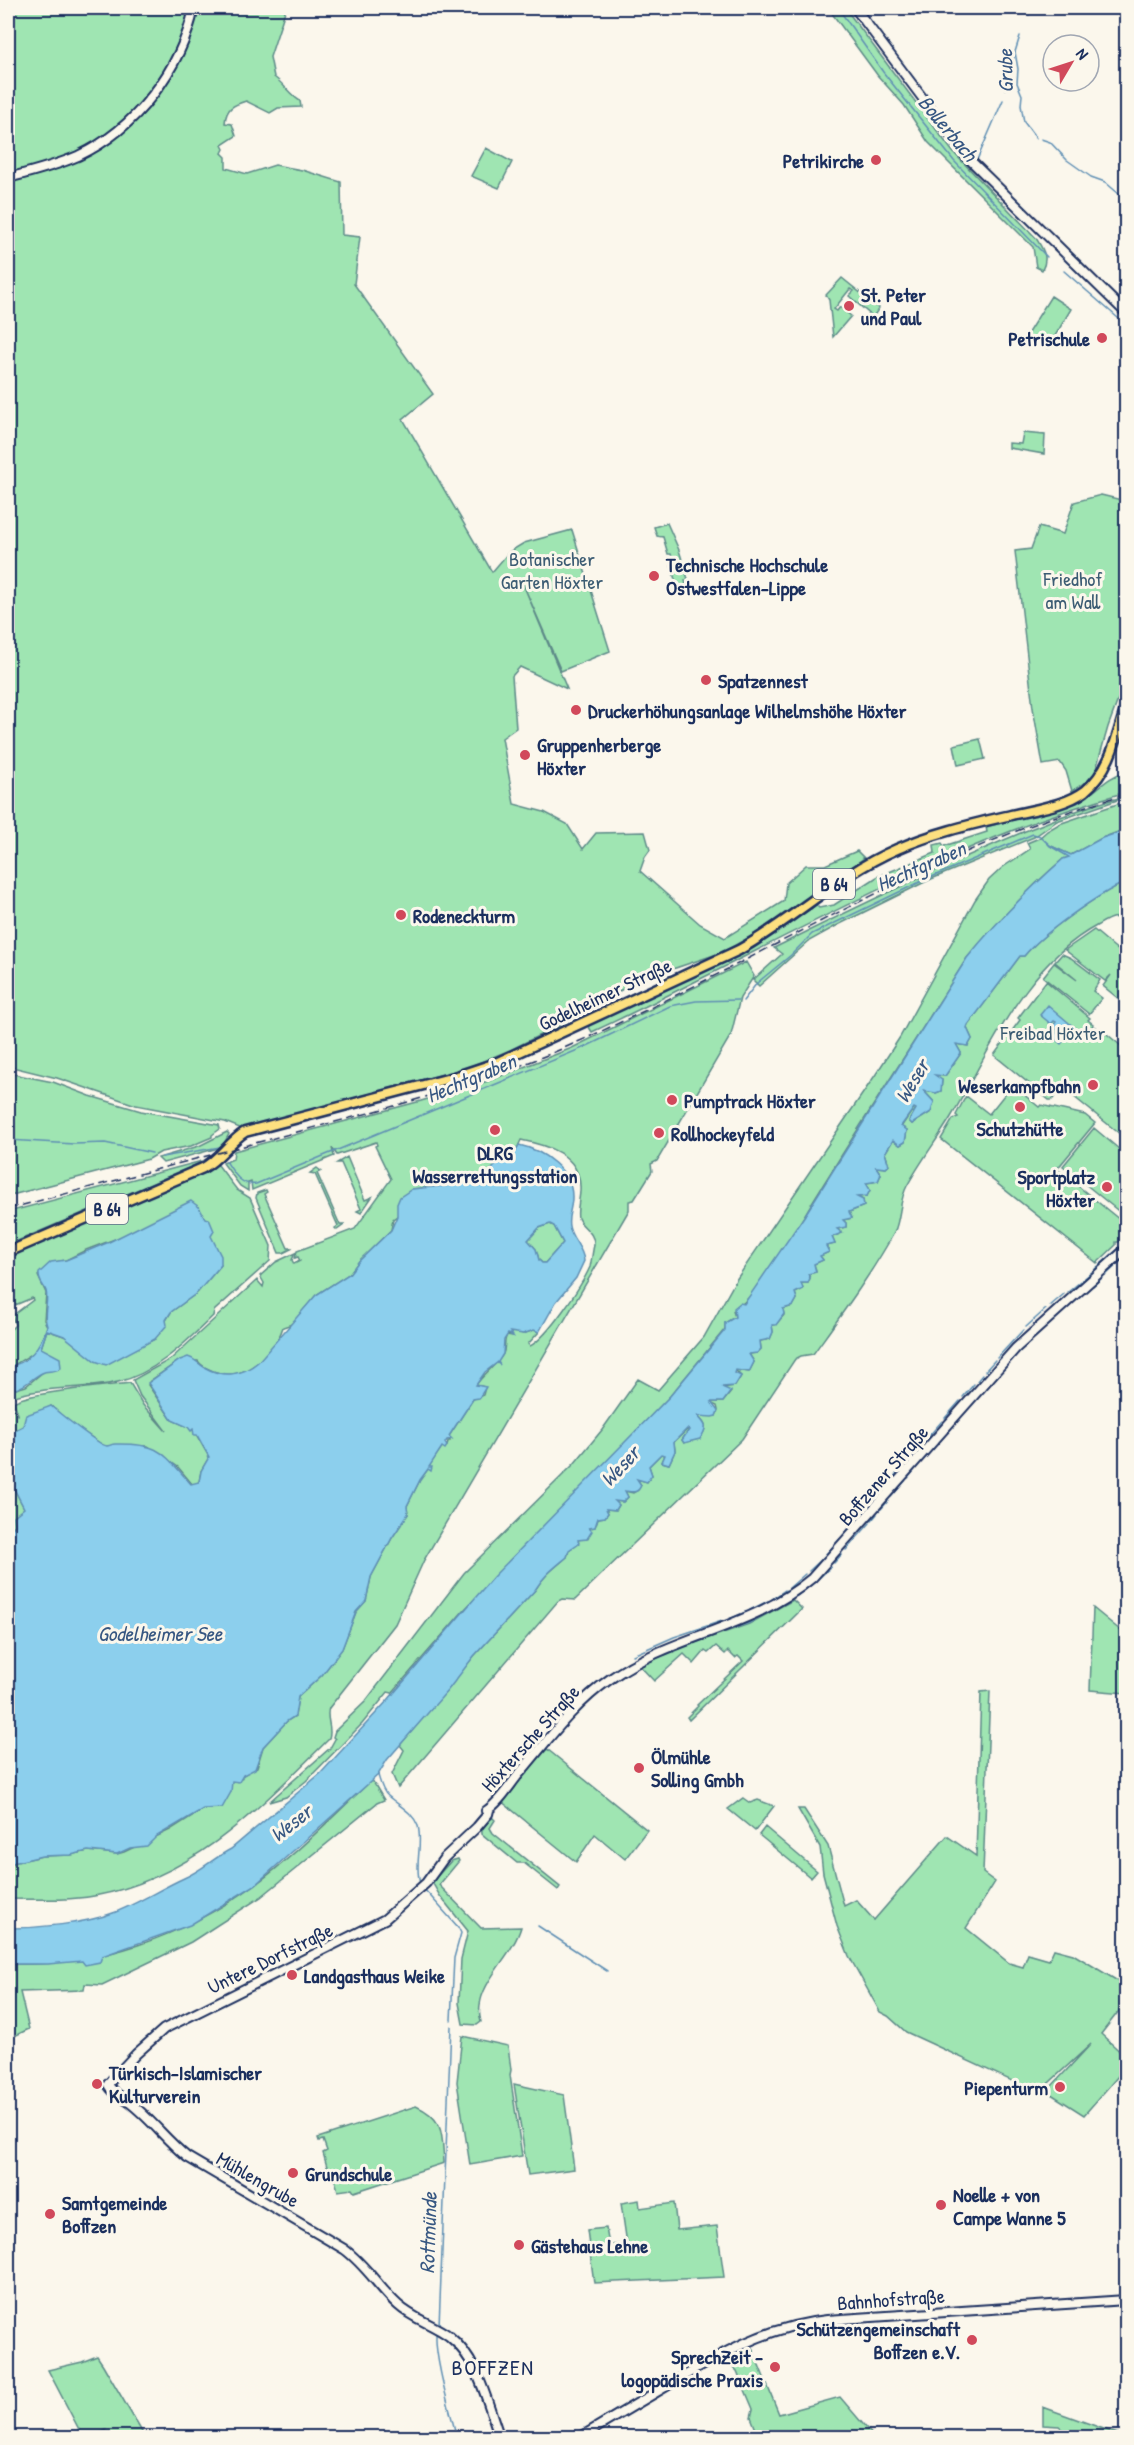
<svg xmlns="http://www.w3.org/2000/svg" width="1134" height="2445" font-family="'Patrick Hand',sans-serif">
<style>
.green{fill:#9fe5b2;stroke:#5d8a88;stroke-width:1.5;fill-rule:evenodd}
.water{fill:#8ccfed;stroke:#5f8fb4;stroke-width:1.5;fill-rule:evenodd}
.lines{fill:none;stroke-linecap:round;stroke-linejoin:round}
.stream{stroke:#5f8fb4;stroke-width:1.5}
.secondary-casing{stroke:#1b2f5e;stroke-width:12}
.primary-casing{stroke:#1b2f5e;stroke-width:13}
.secondary{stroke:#fbf7ec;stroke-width:8}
.primary{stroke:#fde080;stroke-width:8}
.rail{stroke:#1b2f5e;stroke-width:1.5;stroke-dasharray:9 4.5;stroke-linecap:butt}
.poi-dot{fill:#d1495b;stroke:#fbf7ec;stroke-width:2}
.labels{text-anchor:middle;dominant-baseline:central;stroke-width:6;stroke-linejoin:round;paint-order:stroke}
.shield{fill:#fbf7ec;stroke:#5e6b89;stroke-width:1.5}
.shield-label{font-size:18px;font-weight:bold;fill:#1b2f5e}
.poi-label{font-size:20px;font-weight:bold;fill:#1b2f5e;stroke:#fbf7ec;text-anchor:start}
.park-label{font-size:20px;fill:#3c5c73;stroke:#fbf7ec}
.street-label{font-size:20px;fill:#1b2f5e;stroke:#fbf7ec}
.water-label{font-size:21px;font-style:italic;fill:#375782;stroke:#fbf7ec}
.quarter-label{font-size:22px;letter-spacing:1.5px;fill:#1b2f5e;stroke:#fbf7ec}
</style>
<rect width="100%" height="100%" fill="#fbf7ec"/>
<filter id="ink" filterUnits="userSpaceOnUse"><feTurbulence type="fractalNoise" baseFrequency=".0167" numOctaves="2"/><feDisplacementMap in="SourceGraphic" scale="12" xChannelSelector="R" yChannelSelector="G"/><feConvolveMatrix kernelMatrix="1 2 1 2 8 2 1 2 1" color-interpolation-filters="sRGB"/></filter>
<g filter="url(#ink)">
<path class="green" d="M 8,8 L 286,8 L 270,57 L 274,77 C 284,84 289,94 300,101 L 301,107 L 278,108 L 270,113 L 246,101 C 233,105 226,108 225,123 L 232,124 L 236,136 L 222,145 L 224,149 L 222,153 L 226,157 L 226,168 L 247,174 L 275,165 L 302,170 L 341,182 L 342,235 L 360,237 L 354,284 L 433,394 L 403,419 L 492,572 L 509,552 L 524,543 L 572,530 L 610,651 L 561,671 L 523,584 L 567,689 L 520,667 L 512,676 L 516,728 L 502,738 L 514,804 L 544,812 L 567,824 L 583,849 L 596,833 L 645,832 L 650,850 L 645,857 L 640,871 L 700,924 L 725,938 L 784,901 L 786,883 L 806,865 L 825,865 L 857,851 L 864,858 L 776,922 L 723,952 L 637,981 L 558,1026 L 510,1050 L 466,1068 L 245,1127 L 242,1129 L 225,1122 L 136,1105 L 57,1078 L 8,1066 Z
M 828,8 L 845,8 L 953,152 L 1036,238 C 1043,250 1049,257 1042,270 L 1036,267 L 1033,247 L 928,142 L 904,105 L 878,76 Z
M 486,148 L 512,162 L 499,188 L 471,176 Z
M 842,278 L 879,308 L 873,317 L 849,296 L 854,291 L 850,289 L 834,309 L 837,311 L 840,307 L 851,316 L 833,337 L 829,300 L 826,295 Z
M 1051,296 L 1071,309 L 1048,348 L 1026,336 Z
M 1023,433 L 1045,435 L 1044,454 L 1009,448 L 1009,443 L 1021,444 Z
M 1101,495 L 1126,501 L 1126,678 L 1108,727 L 1094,776 L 1072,791 L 1066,771 L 1060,762 L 1043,765 L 1033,708 L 1015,551 L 1031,549 L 1039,527 L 1063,534 L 1074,502 Z
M 667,523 L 679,550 L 688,579 L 685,580 L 687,590 L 679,593 L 671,566 L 674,565 L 671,554 L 668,554 L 663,537 L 657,536 L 654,527 Z
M 980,739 L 985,759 L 958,765 L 954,745 Z
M 1126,772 L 1126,792 C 937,845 769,950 592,1032 L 587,1024 C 665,989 738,959 807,909 L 810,910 L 816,905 L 819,908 L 834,905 L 877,877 L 935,853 L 934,845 L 942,843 L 944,846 L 987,832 L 986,827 L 1077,803 C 1095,794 1106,776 1126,772 Z
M 1126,797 L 1057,821 L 1034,837 L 929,880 L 838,925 L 809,941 L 759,986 L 753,980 L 782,954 L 774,948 C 856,907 939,867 1023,832 C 1053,820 1097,801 1126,797 Z
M 1126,801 L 1126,829 L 1102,838 L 1071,855 L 1049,845 L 1070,857 L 1063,859 C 1028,889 997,922 967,958 C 918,1036 867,1114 818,1193 C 799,1223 761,1294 733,1311 L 735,1317 L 725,1323 L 725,1329 L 670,1396 L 465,1609 L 392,1693 L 388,1692 L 362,1724 L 306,1781 L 286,1797 L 269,1802 L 330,1748 L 335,1739 L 333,1737 L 335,1731 L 365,1702 L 464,1573 L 574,1464 L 602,1430 L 638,1379 L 658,1390 L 704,1337 L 736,1280 L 876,1074 L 900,1037 L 975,900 L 989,880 L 1003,867 L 1030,849 L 1027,843 L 1039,838 L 1047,831 L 1059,824 Z
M 1126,882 L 1126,922 C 1117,913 1108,919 1098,925 C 1025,964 991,1049 951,1117 C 937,1140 920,1162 907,1186 C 899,1200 901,1219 894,1233 C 870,1276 841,1315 813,1354 L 801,1356 L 795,1359 L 742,1439 L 575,1600 L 562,1599 L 558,1601 L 398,1788 L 392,1774 L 404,1750 L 400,1745 L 474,1656 L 535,1590 C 544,1575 554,1568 567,1557 L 569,1550 L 578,1543 L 578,1539 L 587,1539 L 591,1531 L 589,1528 L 595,1527 L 598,1518 L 605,1517 L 608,1513 L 606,1509 L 616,1510 L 619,1505 L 615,1501 L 623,1502 L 628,1497 L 625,1491 L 633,1493 L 638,1490 L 641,1485 L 637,1479 L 647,1482 L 652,1475 L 649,1466 L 661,1454 L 665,1455 L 662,1462 L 669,1464 L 675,1451 L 674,1442 L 688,1429 L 689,1430 L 682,1440 L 684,1443 L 700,1438 C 709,1425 705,1425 698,1416 L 716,1416 L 718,1410 L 717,1406 L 710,1403 L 711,1402 L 723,1402 L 731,1392 L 721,1388 L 735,1386 L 741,1376 L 735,1370 L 749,1372 L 754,1362 L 749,1354 L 757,1353 L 761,1349 L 760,1341 L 770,1339 L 773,1332 L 772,1325 L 776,1324 L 784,1315 L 783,1309 L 793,1306 L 797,1299 L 795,1293 L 803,1289 L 801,1283 L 808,1283 L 810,1278 L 808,1274 L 816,1272 L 814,1264 L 823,1260 L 820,1256 L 829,1252 L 826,1246 L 835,1244 L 832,1237 L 842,1233 L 837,1229 L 846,1227 L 846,1223 L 843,1220 L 852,1218 L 849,1212 L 864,1206 L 863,1200 L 857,1197 L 867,1196 L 870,1190 L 866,1183 L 878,1181 L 881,1174 L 876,1167 L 886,1168 L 889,1165 L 885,1153 L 893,1140 L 900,1145 L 905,1142 L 907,1130 L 901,1127 L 914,1108 L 916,1109 L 909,1121 L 912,1124 L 931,1112 L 934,1102 L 924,1091 L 936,1093 L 941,1091 L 942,1080 L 936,1078 L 935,1075 L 945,1076 L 961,1053 L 956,1044 L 968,1046 L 972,1039 L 967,1028 L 968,1025 L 1020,956 L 1024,956 C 1043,933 1099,893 1126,882 Z
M 1094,930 L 1126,957 L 1125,1004 L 1103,986 L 1111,975 L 1105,981 L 1065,950 Z
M 1062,954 L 1071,958 L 1100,980 L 1093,991 L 1102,998 L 1089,1014 L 1043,977 L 1054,963 L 1077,980 L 1055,962 Z
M 746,962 L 754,976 L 740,998 L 731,1035 L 657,1161 L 651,1164 L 652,1171 L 634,1200 L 629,1201 L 629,1210 L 424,1560 L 395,1624 L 329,1708 C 325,1717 333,1728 329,1739 C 261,1806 194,1878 94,1896 C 66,1901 36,1899 8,1899 L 8,1864 L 42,1856 L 71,1855 L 88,1851 L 117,1854 L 124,1852 L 170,1830 L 203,1809 L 219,1807 L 230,1789 L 232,1781 L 241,1779 L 243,1775 L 257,1767 L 263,1747 L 287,1721 L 295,1716 L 298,1697 L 322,1675 L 342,1649 L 356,1612 L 366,1601 L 371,1577 L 392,1538 L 408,1514 L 407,1506 L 420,1480 L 428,1469 L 431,1470 L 428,1467 L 442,1447 L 447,1446 L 448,1441 L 450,1441 L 449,1436 L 473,1399 L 483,1395 L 485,1387 L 476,1385 C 483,1374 498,1364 503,1354 C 506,1348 503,1342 507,1335 L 512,1336 L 510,1333 L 513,1331 L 523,1334 L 534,1330 L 539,1332 L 528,1344 L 530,1346 C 547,1338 582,1285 590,1267 C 591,1263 593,1249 594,1245 C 595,1232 581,1227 578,1218 C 576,1209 581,1196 580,1186 C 579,1154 546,1145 521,1140 L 516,1151 C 500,1158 494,1171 481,1179 C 472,1184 461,1179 452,1185 L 412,1189 L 397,1216 L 393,1219 L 391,1230 L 359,1261 L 349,1274 L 316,1295 L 292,1324 L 283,1327 C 275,1353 244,1384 213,1371 C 207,1368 202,1367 198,1361 L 180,1360 L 150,1381 L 148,1385 L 172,1420 L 193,1429 L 209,1457 L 201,1471 L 199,1482 L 193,1485 L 178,1467 L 148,1446 L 104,1446 L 68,1421 L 51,1406 L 26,1420 L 23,1426 L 8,1439 L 8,1402 L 11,1403 L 17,1415 L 18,1414 L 14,1402 C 24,1393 110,1386 130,1383 L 143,1405 L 166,1431 L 140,1396 L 133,1380 L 171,1359 L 257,1280 L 263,1287 L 264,1283 L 260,1276 L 276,1262 L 295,1253 L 292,1260 L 294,1264 L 300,1261 L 298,1257 L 295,1258 L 297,1251 L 355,1229 L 391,1179 L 375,1146 L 377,1145 L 376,1142 L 337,1155 L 332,1148 L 334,1156 L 252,1190 L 251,1182 L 248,1183 L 248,1191 L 240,1186 L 223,1163 L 233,1159 L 234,1151 L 421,1101 L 488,1081 L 572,1048 Z
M 1046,981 L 1090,1018 L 1088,1020 L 1093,1024 L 1092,1027 L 1095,1027 L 1099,1033 L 1102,1030 L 1126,1050 L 1126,1139 L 1063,1088 L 1052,1100 L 1049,1100 L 994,1055 L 1020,1020 L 1018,1018 Z
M 8,1073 L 53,1082 L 90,1096 L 141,1111 L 219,1125 L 220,1129 L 212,1135 L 212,1137 L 191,1146 L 161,1152 L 149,1159 L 8,1196 Z
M 1012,1085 L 1039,1107 L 1041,1105 L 1085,1115 L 1095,1123 L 1057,1169 L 1120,1220 L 1126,1213 L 1126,1235 L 1119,1242 L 1116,1242 L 1116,1245 L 1097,1263 L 941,1139 L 953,1119 L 958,1117 L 956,1115 L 966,1096 L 989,1114 Z
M 1094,1128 L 1126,1155 L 1126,1208 L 1122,1214 L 1063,1166 Z
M 227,1132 L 229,1134 L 222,1147 L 163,1163 L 158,1158 L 199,1146 Z
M 347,1157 L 365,1200 L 372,1197 L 361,1213 L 357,1211 L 361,1209 L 341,1163 L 337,1163 Z
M 202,1161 L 202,1162 L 8,1245 L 8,1212 Z
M 214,1165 L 218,1165 L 237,1190 L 250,1198 L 271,1246 L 270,1261 L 214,1311 L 213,1316 C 186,1342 156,1373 118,1382 C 81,1390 44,1386 8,1398 L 8,1384 L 16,1389 L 26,1386 L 43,1372 L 41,1348 L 46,1333 L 35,1352 L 11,1367 L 8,1366 L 8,1332 L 15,1325 L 12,1316 L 33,1300 L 32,1298 L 8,1308 L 8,1255 ZM 199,1207 L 221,1265 L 197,1293 L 171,1312 L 155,1339 L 132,1350 L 76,1344 L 64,1336 L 46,1330 L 47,1326 L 44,1320 L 46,1293 L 38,1276 L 51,1263 L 66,1260 L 86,1250 Z
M 317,1168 L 321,1171 L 317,1173 L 340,1225 L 344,1225 L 337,1230 L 335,1228 L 338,1226 L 315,1174 L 310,1173 Z
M 266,1190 L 267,1192 L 264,1194 L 288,1248 L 293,1248 L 283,1253 L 279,1253 L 256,1198 L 257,1193 Z
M 550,1224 L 554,1226 L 563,1243 L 545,1263 L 542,1263 L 539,1260 L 536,1249 L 528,1240 L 539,1228 Z
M 8,1477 L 24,1508 L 15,1525 L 8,1533 Z
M 793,1600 L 802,1609 L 689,1720 L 687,1717 L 698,1706 L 697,1705 L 743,1661 L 738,1656 L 735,1658 L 728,1651 L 725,1654 L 716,1646 L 708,1653 L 705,1651 L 694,1664 L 684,1654 L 654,1681 L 640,1666 L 677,1649 L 749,1624 Z
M 1093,1608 L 1126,1635 L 1126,1693 L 1090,1690 Z
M 990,1691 L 983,1873 L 995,1882 L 966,1928 L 1009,1963 L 1023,1967 L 1028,1954 L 1049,1960 L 1054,1949 L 1073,1954 L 1126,1986 L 1126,2002 L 1101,2034 L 1126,2057 L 1126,2067 L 1084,2115 L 1051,2094 L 1050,2088 L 1091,2044 L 1038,2093 L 906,2032 L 888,2016 L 880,2012 L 849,1956 L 837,1926 L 823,1873 L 820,1847 L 798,1809 L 804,1809 L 828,1846 L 844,1906 L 856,1900 L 874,1920 L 947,1836 L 976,1856 L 981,1692 Z
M 547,1749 L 647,1830 L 625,1859 L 595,1834 L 576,1862 L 501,1801 Z
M 372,1780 L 384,1800 L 377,1803 L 261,1897 L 191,1942 L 102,1985 L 85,1984 L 84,1990 L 20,1992 L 29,2029 L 8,2039 L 8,1964 C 95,1968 185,1936 256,1884 C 297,1854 334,1815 372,1780 Z
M 743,1798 L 750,1803 L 758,1800 L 774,1806 L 755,1831 L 728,1809 Z
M 493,1818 L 495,1820 L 490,1828 L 493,1833 L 560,1887 L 558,1890 L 524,1863 L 517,1863 L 482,1834 C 481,1827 486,1820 493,1818 Z
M 765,1827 L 817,1871 L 811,1878 L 759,1835 Z
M 458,1859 L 459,1861 L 439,1885 L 481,1928 L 521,1927 C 512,1959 471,1987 481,2022 L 477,2025 L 463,2024 L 459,2003 L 461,1959 L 468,1931 L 440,1896 L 432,1882 L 451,1861 Z
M 462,2036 L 508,2046 L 511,2070 L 510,2075 L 522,2156 L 470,2165 L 457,2082 Z
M 514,2084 L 564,2095 L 574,2169 L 528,2175 Z
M 416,2106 C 445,2119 442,2135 444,2163 L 354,2192 L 352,2189 L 338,2191 L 334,2176 L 330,2177 L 323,2153 L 327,2151 L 323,2140 L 319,2141 L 318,2138 Z
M 639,2200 L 640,2208 L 674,2203 L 677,2230 L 717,2226 L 724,2277 L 594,2283 L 587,2230 L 606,2228 L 609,2245 L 627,2244 L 621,2203 Z
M 752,2348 L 779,2414 L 840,2397 L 874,2437 L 759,2437 L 751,2417 L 753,2409 L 737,2371 L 726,2360 Z
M 97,2356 L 103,2365 L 145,2437 L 110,2437 L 106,2430 L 91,2437 L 83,2437 L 48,2370 L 82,2362 Z
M 1043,2407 L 1126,2437 L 1071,2437 L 1059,2426 L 1043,2425 Z"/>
<path class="water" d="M 1126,830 L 1126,882 C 1098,894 1043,933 1024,956 L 1020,956 L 968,1025 L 967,1028 L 972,1039 L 968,1046 L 956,1044 L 961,1053 L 945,1076 L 935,1075 L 942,1080 L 941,1091 L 936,1093 L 924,1091 L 934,1102 L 931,1112 L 912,1124 L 909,1121 L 916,1109 L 914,1108 L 901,1126 L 907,1130 L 905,1142 L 900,1145 L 893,1140 L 885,1153 L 889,1165 L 886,1168 L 876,1167 L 881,1174 L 878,1181 L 866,1183 L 870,1190 L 867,1196 L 857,1197 L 863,1200 L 864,1206 L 849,1212 L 852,1218 L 843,1220 L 846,1223 L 846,1227 L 837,1229 L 842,1233 L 832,1237 L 835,1244 L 826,1246 L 829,1252 L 820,1256 L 823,1260 L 814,1264 L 816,1272 L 808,1274 L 810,1278 L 808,1283 L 801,1283 L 803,1289 L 795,1293 L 797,1299 L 793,1306 L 783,1309 L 784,1314 L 776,1325 L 772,1325 L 773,1332 L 770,1339 L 760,1341 L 761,1349 L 757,1353 L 749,1354 L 754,1362 L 749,1372 L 736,1370 L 735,1373 L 741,1376 L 735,1386 L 722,1387 L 731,1391 L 723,1402 L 711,1402 L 718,1411 L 716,1416 L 712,1417 L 698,1416 C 705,1425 709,1425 700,1439 L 684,1443 L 682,1440 L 689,1430 L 687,1429 L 674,1442 L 675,1451 L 669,1464 L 662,1462 L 665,1455 L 661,1454 L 649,1466 L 652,1475 L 647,1482 L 637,1479 L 641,1485 C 638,1494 632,1492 625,1491 L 628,1497 L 623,1502 L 615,1501 L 619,1505 L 616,1510 L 606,1509 L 608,1513 L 605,1517 L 598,1518 L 595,1527 L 589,1528 L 592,1531 L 587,1539 L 578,1540 L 579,1543 L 569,1550 L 567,1557 C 554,1568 544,1575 535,1590 L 474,1656 L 448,1690 L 387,1760 L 378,1775 L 255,1885 L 190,1925 L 102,1956 L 100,1962 L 85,1965 L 82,1961 L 48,1964 L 8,1964 L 8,1928 C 39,1928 84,1924 113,1913 C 137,1904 160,1889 184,1878 C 201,1871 215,1857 231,1849 L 321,1773 L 388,1700 L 493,1577 L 670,1396 L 725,1330 L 725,1323 L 735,1317 L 734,1308 L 740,1303 L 744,1304 L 805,1215 L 967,958 C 997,921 1028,890 1063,859 L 1069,857 L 1050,846 L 1041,837 L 1051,846 L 1071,855 L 1102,838 Z
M 1048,1005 L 1075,1028 L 1061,1044 L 1053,1037 L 1058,1031 L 1053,1026 L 1056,1022 L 1054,1021 L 1051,1024 L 1040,1015 Z
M 519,1145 C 543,1150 573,1171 572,1198 C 572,1208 567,1217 569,1226 C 571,1239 583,1247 584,1261 L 576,1278 L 556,1302 L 539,1332 L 534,1330 L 523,1334 L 510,1332 L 513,1336 L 508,1334 L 504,1340 L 503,1354 L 498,1362 L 500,1365 L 497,1363 L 485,1372 L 476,1385 L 486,1387 L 479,1398 L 473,1399 L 449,1436 L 452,1439 L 447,1440 L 445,1443 L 447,1446 L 445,1449 L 442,1447 L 429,1467 L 432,1467 L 431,1471 L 428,1469 L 420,1480 L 407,1506 L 408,1514 L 392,1538 L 371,1577 L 366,1601 L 356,1612 L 342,1649 L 322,1675 L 298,1697 L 295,1716 L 287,1721 L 263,1747 L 255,1769 L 243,1775 L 239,1782 L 232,1781 L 231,1792 L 222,1808 L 203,1809 L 157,1836 L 147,1846 L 130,1848 L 117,1854 L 88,1851 L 71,1855 L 42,1856 L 8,1864 L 8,1533 L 15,1525 L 14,1516 L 24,1508 L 8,1477 L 8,1439 L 11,1432 L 23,1426 L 26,1415 L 51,1406 C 58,1412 100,1446 107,1446 C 109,1446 112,1444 115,1444 C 161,1443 162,1452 191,1484 L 199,1482 L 201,1471 L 209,1457 L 197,1435 L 194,1435 L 193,1429 L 191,1431 L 188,1427 L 172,1420 L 148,1383 L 180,1360 L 188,1357 C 196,1359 198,1364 204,1367 C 223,1378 242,1376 258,1362 L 316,1295 L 349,1274 L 359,1261 L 391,1230 L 397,1216 L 397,1204 L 400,1197 L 412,1189 L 452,1185 C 461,1179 472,1184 481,1179 C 494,1171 500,1154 516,1151 ZM 550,1224 L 554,1226 L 563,1243 L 545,1263 L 542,1263 L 539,1260 L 536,1249 L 528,1240 L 539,1228 Z
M 191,1201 L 199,1207 L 205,1218 L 209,1219 L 214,1231 L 211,1236 L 221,1256 L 221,1265 L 197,1293 L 171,1312 L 166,1320 L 167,1325 L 155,1339 L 106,1365 L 95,1361 L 64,1336 L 47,1330 L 41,1348 L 60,1358 L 61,1368 C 54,1373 48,1370 42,1373 C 32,1378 27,1385 16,1389 L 8,1384 L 8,1366 C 29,1365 41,1344 47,1326 C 42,1314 49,1303 46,1291 C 43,1284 38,1281 39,1273 L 51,1262 L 66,1260 L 109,1242 Z"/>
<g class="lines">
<path class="stream" d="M 838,8 L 883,72 L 954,161 L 1047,257
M 1028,8 L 1029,15
M 1020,36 L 1015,52 L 1018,69 L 1017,83 L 1022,95 L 1021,105 L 1024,122 L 1036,138
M 1005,89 L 1011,61 L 1014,57
M 1041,139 L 1050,142 L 1067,160 L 1091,177 L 1105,182 L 1126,200
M 977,160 L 1003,100
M 1064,271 L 1126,325
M 743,1001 L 757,983 L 791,955 L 812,934 L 922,881 L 1033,834 L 1040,836
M 8,1140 L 74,1144 L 105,1143 L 152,1153
M 162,1157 L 220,1147
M 226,1161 C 234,1173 240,1186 256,1184 L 585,1047 L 670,1006 L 696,1001 L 738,1000
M 1122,1244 L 1126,1240
M 1095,1269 L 1119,1248
M 1106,1275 L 1126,1256
M 1093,1286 L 1103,1277
M 1068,1292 L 1092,1272
M 1069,1305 L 1090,1288
M 1050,1306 L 1064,1294
M 1026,1327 L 1046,1309
M 997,1358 L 1023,1330
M 1010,1361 L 1021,1348
M 985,1371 L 995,1360
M 995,1377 L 1007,1364
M 977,1381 L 982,1375
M 963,1397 L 974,1384
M 977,1397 L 991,1381
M 965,1412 L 975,1400
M 945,1418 L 960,1401
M 953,1425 L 962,1416
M 928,1437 L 942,1421
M 937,1444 L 951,1429
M 909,1459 L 925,1441
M 920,1463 L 933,1449
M 893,1478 L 906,1462
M 908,1478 L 917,1467
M 891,1497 L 905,1481
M 876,1498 L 890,1482
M 868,1507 L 873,1501
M 881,1509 L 888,1501
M 860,1516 L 866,1509
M 872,1520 L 877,1514
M 843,1536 L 857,1519
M 846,1550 L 870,1523
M 826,1554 L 840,1539
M 834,1563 L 842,1554
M 809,1571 L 823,1558
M 818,1579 L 831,1567
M 789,1588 L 805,1574
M 797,1596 L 815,1582
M 772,1599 L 785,1590
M 750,1610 L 768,1601
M 727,1620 L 746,1612
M 699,1640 L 749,1623 L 791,1600
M 633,1655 L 674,1637 L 722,1621
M 378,1775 C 380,1782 382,1791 388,1796 C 399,1806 412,1811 418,1826 C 423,1845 414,1865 420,1883
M 424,1889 L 458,1927 L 461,1933 L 454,1958 L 451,2020
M 538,1926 L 607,1971
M 439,2326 L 451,2026
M 437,2330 C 431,2347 452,2418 457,2438"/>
<defs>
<path id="secondary" d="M 855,8 L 966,156 L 1126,313
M 8,178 C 31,172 55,166 78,156 C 136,129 181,69 194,8
M 489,1810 L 488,1814 L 477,1827 L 444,1858 L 426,1883 L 385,1919 L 164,2029 L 136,2054 L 108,2084 C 111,2092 122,2097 129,2102 C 150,2118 166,2140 187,2157 L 344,2249 C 366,2265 379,2288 398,2305 C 413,2319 433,2324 449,2336 C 479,2360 487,2403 500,2438
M 486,1811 C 499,1803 509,1786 519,1774 C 547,1741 574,1704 610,1679 C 674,1634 751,1630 812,1578 L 1016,1348 L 1126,1249
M 579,2438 C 609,2420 640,2402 670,2384 C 720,2354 768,2326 827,2320 L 1126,2300"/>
<path id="primary" d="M 8,1252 L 203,1168 C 220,1159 229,1142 245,1132 L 454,1077 L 496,1063 L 739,950 C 794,919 839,874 897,849 C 933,833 973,824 1011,815 C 1035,809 1065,806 1085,791 C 1110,771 1117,736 1126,706"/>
</defs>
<use href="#secondary" class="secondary-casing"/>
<use href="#primary" class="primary-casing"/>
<use href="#secondary" class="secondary"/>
<use href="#primary" class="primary"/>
<path class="rail" d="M 8,1209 C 103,1184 198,1158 293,1133 C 388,1108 483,1084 573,1044 C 758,962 930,849 1126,794"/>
</g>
</g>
<g class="poi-dot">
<circle cx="876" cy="160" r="6"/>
<circle cx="849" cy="306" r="6"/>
<circle cx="1102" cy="338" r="6"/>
<circle cx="654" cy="576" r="6"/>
<circle cx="706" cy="680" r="6"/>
<circle cx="576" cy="710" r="6"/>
<circle cx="525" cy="755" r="6"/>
<circle cx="401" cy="915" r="6"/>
<circle cx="1093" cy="1085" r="6"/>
<circle cx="672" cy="1100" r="6"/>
<circle cx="1020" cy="1107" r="6"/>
<circle cx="495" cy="1130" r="6"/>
<circle cx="659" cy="1133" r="6"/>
<circle cx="1107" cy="1187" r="6"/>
<circle cx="639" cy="1768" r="6"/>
<circle cx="292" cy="1975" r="6"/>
<circle cx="97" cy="2084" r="6"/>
<circle cx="1060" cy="2087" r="6"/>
<circle cx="293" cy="2173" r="6"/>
<circle cx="941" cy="2205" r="6"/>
<circle cx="50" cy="2214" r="6"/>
<circle cx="519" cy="2245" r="6"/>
<circle cx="972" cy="2340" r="6"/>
<circle cx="775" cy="2367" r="6"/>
</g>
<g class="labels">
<g class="shield">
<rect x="813" y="869" width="42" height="30" rx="4.5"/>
<rect x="86" y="1194" width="42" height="30" rx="4.5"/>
</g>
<g class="shield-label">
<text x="834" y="884">B 64</text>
<text x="107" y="1209">B 64</text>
</g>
<g class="poi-label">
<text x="864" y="160" text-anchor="end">Petrikirche</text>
<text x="861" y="294">St. Peter<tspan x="861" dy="23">und Paul</tspan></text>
<text x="1090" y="338" text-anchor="end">Petrischule</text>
<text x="666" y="564">Technische Hochschule<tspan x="666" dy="23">Ostwestfalen-Lippe</tspan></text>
<text x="718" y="680">Spatzennest</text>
<text x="588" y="710">Druckerhöhungsanlage Wilhelmshöhe Höxter</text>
<text x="537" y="744">Gruppenherberge<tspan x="537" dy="23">Höxter</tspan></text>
<text x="413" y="915">Rodeneckturm</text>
<text x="1081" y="1085" text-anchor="end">Weserkampfbahn</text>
<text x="684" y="1100">Pumptrack Höxter</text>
<text x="1020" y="1128" text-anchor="middle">Schutzhütte</text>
<text x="671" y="1133">Rollhockeyfeld</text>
<text x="495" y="1152" text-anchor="middle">DLRG<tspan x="495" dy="23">Wasserrettungsstation</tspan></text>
<text x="1095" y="1176" text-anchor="end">Sportplatz<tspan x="1095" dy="23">Höxter</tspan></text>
<text x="651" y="1756">Ölmühle<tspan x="651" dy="23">Solling Gmbh</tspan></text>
<text x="304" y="1975">Landgasthaus Weike</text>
<text x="109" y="2072">Türkisch-Islamischer<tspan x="109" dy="23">Kulturverein</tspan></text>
<text x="1048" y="2087" text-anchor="end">Piepenturm</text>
<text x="305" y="2173">Grundschule</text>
<text x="953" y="2194">Noelle + von<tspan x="953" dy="23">Campe Wanne 5</tspan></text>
<text x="62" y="2202">Samtgemeinde<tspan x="62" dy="23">Boffzen</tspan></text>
<text x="531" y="2245">Gästehaus Lehne</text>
<text x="960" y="2328" text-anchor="end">Schützengemeinschaft<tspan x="960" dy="23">Boffzen e.V.</tspan></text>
<text x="763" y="2356" text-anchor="end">SprechZeit -<tspan x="763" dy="23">logopädische Praxis</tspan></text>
</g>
<g class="park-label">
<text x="552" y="558">Botanischer<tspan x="552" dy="23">Garten Höxter</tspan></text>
<text x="1073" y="578">Friedhof<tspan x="1073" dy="23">am Wall</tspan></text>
<text x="1053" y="1032">Freibad Höxter</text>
</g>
<g class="street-label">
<text transform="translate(605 994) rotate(-25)">Godelheimer Straße</text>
<text transform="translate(883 1475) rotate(-49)">Boffzener Straße</text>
<text transform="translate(530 1738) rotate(-48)">Höxtersche Straße</text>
<text transform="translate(270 1958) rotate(-26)">Untere Dorfstraße</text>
<text transform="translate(258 2179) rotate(30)">Mühlengrube</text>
<text transform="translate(891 2299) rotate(-4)">Bahnhofstraße</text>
</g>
<g class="water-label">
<text transform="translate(1005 71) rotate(-91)">Grube</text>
<text transform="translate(948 128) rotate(50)">Bollerbach</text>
<text transform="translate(921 866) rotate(-24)">Hechtgraben</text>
<text transform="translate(471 1078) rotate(-23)">Hechtgraben</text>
<text transform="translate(912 1081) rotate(-59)">Weser</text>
<text transform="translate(620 1466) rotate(-47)">Weser</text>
<text x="160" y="1633">Godelheimer See</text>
<text transform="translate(291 1823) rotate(-38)">Weser</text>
<text transform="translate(428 2233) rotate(-88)">Rottmünde</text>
</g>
<g class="quarter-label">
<text x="493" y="2367">BOFFZEN</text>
</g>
</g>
<rect width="1134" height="2445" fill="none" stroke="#fbf7ec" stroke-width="30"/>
<rect x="15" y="15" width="1104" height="2415" fill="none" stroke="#1b2f5e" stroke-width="2" filter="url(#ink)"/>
<g transform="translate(1071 63) rotate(51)"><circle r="28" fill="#fbf7ec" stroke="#a1a7b3" stroke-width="1.5"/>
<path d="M0-4.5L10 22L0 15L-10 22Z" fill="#d1495b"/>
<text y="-9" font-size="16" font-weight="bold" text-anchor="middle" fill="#1b2f5e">N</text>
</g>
</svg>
